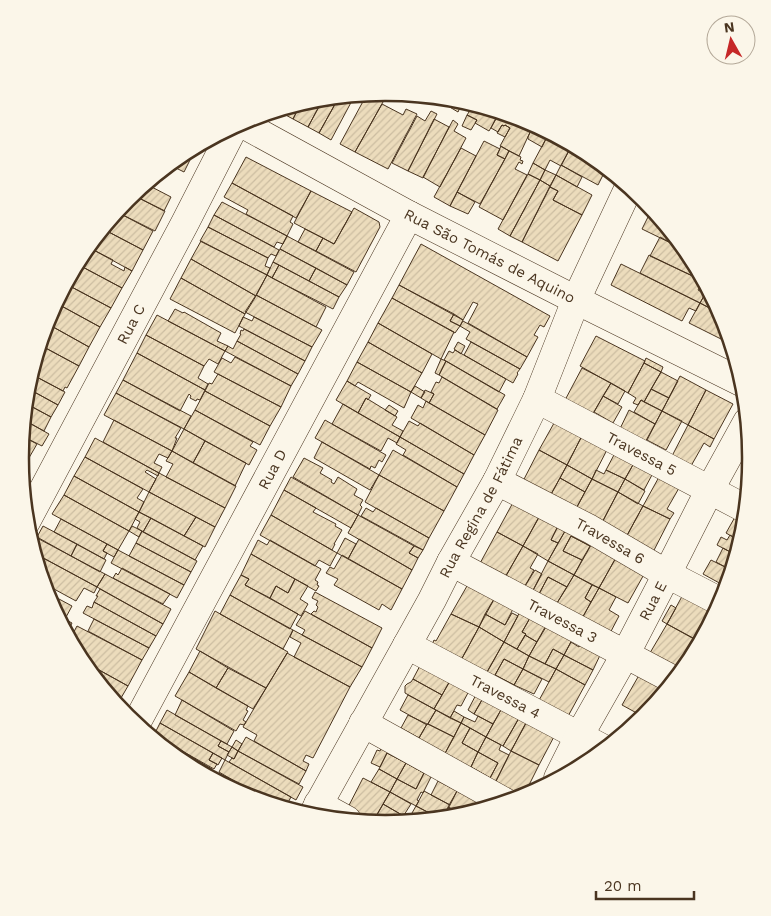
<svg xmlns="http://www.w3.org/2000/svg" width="771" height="916" font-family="'Work Sans',sans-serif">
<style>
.building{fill:url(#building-hatch);stroke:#4a3520}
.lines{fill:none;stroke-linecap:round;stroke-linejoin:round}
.minor-casing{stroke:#4a3520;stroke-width:29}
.minor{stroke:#fbf6e9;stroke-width:28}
.labels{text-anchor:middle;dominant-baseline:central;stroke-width:4;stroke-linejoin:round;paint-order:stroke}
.street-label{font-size:15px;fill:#4a3520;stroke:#fbf6e9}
.rim{fill:none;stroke:#4a3520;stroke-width:2.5}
</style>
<defs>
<pattern id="building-hatch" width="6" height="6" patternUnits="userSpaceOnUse" patternTransform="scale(1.25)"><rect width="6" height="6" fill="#ecdcbc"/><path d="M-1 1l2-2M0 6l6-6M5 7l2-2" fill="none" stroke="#ccbda1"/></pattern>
</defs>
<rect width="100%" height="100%" fill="#fbf6e9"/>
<path class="building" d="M 386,93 L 388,93 L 355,152 L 340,144 L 367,94 Z
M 355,95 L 331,140 L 319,133 L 339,97 Z
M 339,97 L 319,133 L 308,127 L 323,99 Z
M 445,98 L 463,101 L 458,112 L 443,103 Z
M 314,99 L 323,99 L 308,127 L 293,119 L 301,103 Z
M 301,103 L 293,119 L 282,113 L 281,110 Z
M 382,104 L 403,115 L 406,109 L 417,114 L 388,169 L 355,152 Z
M 473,105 L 499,112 L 496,119 L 473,106 Z
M 473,106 L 496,119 L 489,131 L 475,123 L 477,120 L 467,115 Z
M 431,111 L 437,114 L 408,171 L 392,163 L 417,116 L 425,121 Z
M 499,112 L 526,120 L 549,133 L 547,137 L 532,128 L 519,156 L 500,146 L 510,128 L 505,125 L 504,126 L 502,125 L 498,132 L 491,128 Z
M 467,115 L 477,120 L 471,130 L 462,126 Z
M 434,119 L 449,127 L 423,178 L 408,171 Z
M 453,120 L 458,124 L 454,131 L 466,138 L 440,187 L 423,177 Z
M 502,125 L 504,126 L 505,125 L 510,128 L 505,137 L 497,133 Z
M 532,128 L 547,137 L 542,147 L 528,139 L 528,137 Z
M 549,133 L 572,145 L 561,166 L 550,160 L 545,170 L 533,163 Z
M 484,141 L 500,149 L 497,155 L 505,159 L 480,204 L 457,192 Z
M 572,145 L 589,154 L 606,169 L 598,185 L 561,165 Z
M 501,146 L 509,151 L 505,159 L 497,155 Z
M 461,148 L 476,156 L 450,206 L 434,197 Z
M 509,151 L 521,157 L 520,160 L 523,161 L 522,164 L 519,162 L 515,169 L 527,175 L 503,220 L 479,207 Z
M 181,155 L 190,160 L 184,172 L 170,165 Z
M 246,157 L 311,191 L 296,218 L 232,183 Z
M 533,163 L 545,170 L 540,180 L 528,174 Z
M 561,165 L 582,177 L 577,187 L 556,175 Z
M 545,170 L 556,175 L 550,186 L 540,180 Z
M 528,174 L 540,180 L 510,236 L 498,229 Z
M 556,175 L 592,195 L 582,215 L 553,200 L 558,191 L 550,187 Z
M 540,180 L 550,186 L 522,242 L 510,236 Z
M 232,183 L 293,216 L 290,222 L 293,224 L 287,236 L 246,214 L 248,210 L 224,197 Z
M 146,184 L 171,197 L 164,211 L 133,195 Z
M 550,187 L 558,191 L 553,200 L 582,215 L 558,261 L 522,242 Z
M 311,191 L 352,212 L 334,244 L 294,223 Z
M 457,192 L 475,202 L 468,214 L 450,206 Z
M 133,195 L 165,211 L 155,231 L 117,212 L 127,199 Z
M 222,202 L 287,236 L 283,244 L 277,242 L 274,247 L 214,215 Z
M 354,208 L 379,222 L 380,227 L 356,272 L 316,251 L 323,238 L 334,244 Z
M 652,209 L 685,250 L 642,229 Z
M 117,212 L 153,231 L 143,250 L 103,229 Z
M 214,215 L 279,250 L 276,256 L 271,254 L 268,258 L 208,227 Z
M 208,227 L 268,258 L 265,266 L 270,268 L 267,275 L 200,241 Z
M 103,229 L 143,250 L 132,271 L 88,247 Z
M 305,229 L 323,238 L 316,251 L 298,242 Z
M 287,236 L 354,272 L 347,285 L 280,249 Z
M 660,237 L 685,250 L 690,255 L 703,281 L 650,256 Z
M 201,241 L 267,275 L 256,296 L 191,259 Z
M 421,244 L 550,316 L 544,327 L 540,325 L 534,335 L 538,337 L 527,357 L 468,323 L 478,304 L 473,302 L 463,320 L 399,285 Z
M 88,247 L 113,260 L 111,264 L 124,271 L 125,267 L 132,271 L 122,288 L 77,264 L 82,255 Z
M 280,249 L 316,268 L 309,281 L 273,262 Z
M 649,255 L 703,281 L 698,290 L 705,294 L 700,303 L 640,273 Z
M 191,259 L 256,296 L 245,314 L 181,278 Z
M 273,262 L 279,265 L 272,278 L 267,275 Z
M 77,264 L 122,288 L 111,308 L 66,284 Z
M 621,264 L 700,303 L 696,311 L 689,308 L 682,321 L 611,285 Z
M 279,265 L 339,297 L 333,309 L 272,278 Z
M 316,268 L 347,285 L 339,297 L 309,281 Z
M 267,275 L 326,307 L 316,327 L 256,295 Z
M 181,278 L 245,314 L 235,333 L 170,299 Z
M 66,284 L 111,308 L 100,327 L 56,303 Z
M 399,285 L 454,314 L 450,321 L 460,326 L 455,333 L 392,298 Z
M 708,289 L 721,314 L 700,303 Z
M 256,295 L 322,330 L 312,347 L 245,312 Z
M 392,298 L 454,332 L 441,359 L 378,323 Z
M 56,303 L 100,327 L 89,347 L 46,323 Z
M 700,303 L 721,314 L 731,344 L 689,323 Z
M 175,309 L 183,313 L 184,312 L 221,333 L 217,341 L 228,346 L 225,351 L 168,321 Z
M 454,314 L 463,320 L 460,326 L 450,321 Z
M 157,315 L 225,351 L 218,364 L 209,359 L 204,366 L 146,335 Z
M 243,317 L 252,321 L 254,317 L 312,347 L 305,361 L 239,326 Z
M 463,321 L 527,357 L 520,369 L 466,339 L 470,332 L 460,326 Z
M 46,323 L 89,347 L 79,366 L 40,345 Z
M 378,323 L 432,354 L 422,373 L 368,342 Z
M 244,329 L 305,361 L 298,374 L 237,341 L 241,334 L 240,334 L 241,330 L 243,331 Z
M 146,335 L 204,366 L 198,378 L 208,384 L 205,390 L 137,353 Z
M 596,336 L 645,361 L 628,393 L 580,366 Z
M 237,341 L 298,374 L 291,386 L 225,351 L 228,346 L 233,349 Z
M 368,342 L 422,373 L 411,392 L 357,362 Z
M 458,342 L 465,346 L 461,354 L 454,349 Z
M 471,342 L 520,369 L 517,373 L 518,374 L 513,383 L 464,355 Z
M 40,345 L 79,366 L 67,388 L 65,387 L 63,391 L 31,374 Z
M 455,350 L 506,379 L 499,392 L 444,360 L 449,351 L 453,353 Z
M 137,353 L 205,390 L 200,400 L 197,399 L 196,401 L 190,398 L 191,396 L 189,394 L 180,411 L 123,380 Z
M 235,357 L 291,386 L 281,407 L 214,372 L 222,358 L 231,363 Z
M 646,358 L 663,367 L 661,372 L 644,363 Z
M 441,359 L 446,361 L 439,375 L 435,373 Z
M 446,361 L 505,395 L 497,409 L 439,375 Z
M 357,362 L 411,392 L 404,408 L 358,382 L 355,386 L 347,381 Z
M 644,363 L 661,372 L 644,402 L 641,400 L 638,405 L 633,403 L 636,398 L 628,393 Z
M 582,368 L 611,383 L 591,417 L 564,402 Z
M 661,372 L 678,381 L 669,398 L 651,389 Z
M 31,374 L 65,392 L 58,405 L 27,388 Z
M 218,374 L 281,407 L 270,426 L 205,391 L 209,383 L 212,384 Z
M 680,376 L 706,390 L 688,425 L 662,411 Z
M 442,377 L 498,410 L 485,435 L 429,403 L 434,394 L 431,392 L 436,382 L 439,383 Z
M 123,380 L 191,416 L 184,429 L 116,393 Z
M 347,381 L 371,395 L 368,400 L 366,398 L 358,413 L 336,400 Z
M 611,383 L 625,391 L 618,404 L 603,396 Z
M 415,386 L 425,392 L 421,398 L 411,392 Z
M 27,388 L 58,405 L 51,417 L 25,403 Z
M 651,389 L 669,398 L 662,411 L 644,402 Z
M 425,390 L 434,394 L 429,403 L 421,398 Z
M 706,390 L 733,404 L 714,439 L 688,425 Z
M 205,391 L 270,426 L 260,445 L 195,410 Z
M 116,393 L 181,428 L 175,438 L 177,438 L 172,451 L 104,415 Z
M 603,396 L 622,407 L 613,423 L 594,412 Z
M 366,398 L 397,417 L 392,425 L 403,431 L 400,437 L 358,413 Z
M 641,400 L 662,411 L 655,424 L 634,412 Z
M 426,401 L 485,435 L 474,455 L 411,418 L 418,405 L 423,408 Z
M 25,403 L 51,417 L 44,431 L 24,420 Z
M 343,404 L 400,437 L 397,443 L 388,438 L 381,451 L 332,424 Z
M 389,405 L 398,411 L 395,416 L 385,410 Z
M 195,410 L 253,442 L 250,446 L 257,450 L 249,465 L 184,429 Z
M 629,410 L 655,424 L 642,448 L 617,435 Z
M 662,411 L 682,421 L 666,450 L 647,440 Z
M 558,416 L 585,430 L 567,465 L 539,450 Z
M 24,420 L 49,434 L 42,446 L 22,436 Z
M 114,420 L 172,451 L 168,458 L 159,454 L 154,463 L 162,467 L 159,473 L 103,442 Z
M 325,420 L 386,455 L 382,462 L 379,460 L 375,468 L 371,466 L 370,469 L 315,438 Z
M 409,421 L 418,426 L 420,423 L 474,455 L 464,474 L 400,437 Z
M 688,425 L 714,439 L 710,447 L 704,443 L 691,466 L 672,456 Z
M 184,429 L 205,441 L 193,463 L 172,451 Z
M 585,430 L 610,444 L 592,479 L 567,465 Z
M 22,436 L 37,444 L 26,463 L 20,460 Z
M 400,437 L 464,474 L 457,487 L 403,455 L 406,450 L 396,444 Z
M 95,438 L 159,473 L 158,476 L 147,470 L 145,472 L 156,479 L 149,492 L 85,457 Z
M 205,441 L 246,463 L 235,486 L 193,463 Z
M 322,442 L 379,475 L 370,490 L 314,458 Z
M 393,450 L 457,487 L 444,511 L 379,475 Z
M 539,450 L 567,465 L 548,500 L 521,485 Z
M 172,451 L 236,486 L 225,508 L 166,477 L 173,464 L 166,461 Z
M 615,453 L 634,463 L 625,479 L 606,470 Z
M 85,457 L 143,489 L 137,498 L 144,502 L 139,512 L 74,476 Z
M 304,458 L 323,468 L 320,473 L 332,480 L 331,482 L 334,484 L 338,477 L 357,489 L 354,495 L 363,500 L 360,505 L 362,507 L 358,515 L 293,477 Z
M 634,463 L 653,473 L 644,490 L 625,479 Z
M 567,465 L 592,479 L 585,492 L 560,478 Z
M 596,470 L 604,474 L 606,470 L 625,479 L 618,492 L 592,479 Z
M 159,473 L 225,508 L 215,527 L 149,492 Z
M 750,473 L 747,502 L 737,496 Z
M 379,475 L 444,511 L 429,538 L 365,502 Z
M 74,476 L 139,512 L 129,531 L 64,495 Z
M 291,477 L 358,515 L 351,528 L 284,490 Z
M 659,477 L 679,488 L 667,509 L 674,513 L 670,519 L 643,506 Z
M 560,478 L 585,492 L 576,509 L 550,496 Z
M 592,479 L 618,492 L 599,528 L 573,514 Z
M 625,479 L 645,491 L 638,504 L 618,492 Z
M 284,490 L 316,508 L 313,512 L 336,524 L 335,526 L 342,530 L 334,544 L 335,544 L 332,550 L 271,515 Z
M 149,492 L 196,517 L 184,536 L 139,512 Z
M 618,492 L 643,506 L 624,541 L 602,523 Z
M 64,495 L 129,531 L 118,550 L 52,514 Z
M 516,497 L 542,512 L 523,546 L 497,532 Z
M 643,506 L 670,519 L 651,556 L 624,541 Z
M 366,508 L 373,512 L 376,508 L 429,538 L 423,550 L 361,516 Z
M 139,512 L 151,518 L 143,532 L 137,528 L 140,522 L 135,519 Z
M 271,515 L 337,553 L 330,566 L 319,560 L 315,566 L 260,535 Z
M 358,515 L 414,546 L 409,553 L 418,558 L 412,570 L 348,533 Z
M 540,515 L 558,526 L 551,540 L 558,543 L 548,561 L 523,546 Z
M 196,517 L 215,527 L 205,547 L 184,536 Z
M 735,517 L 745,522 L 744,530 L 740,541 L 726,533 Z
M 151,518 L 203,546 L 195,560 L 143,532 Z
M 61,519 L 107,544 L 103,551 L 107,553 L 104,559 L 54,532 Z
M 43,526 L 77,544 L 71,556 L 37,537 Z
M 132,526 L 142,531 L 139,537 L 129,531 Z
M 558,526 L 568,526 L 558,543 L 551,540 Z
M 568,526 L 594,540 L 590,546 L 571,536 L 563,551 L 582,560 L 574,575 L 548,561 Z
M 142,531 L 197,561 L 191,572 L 136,543 Z
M 497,532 L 523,546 L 503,581 L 478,567 Z
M 730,535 L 740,541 L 736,555 L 717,545 L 721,537 L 727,540 Z
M 571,536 L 590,546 L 582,560 L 563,551 Z
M 345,538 L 356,544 L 348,559 L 337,553 Z
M 39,539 L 105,574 L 97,587 L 34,553 L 33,550 Z
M 359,539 L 412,570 L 402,589 L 348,559 Z
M 258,540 L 267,545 L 270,540 L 321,569 L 315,580 L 318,582 L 317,585 L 319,586 L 316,591 L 251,554 Z
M 594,540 L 618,554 L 599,588 L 574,575 Z
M 136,543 L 191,572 L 184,585 L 129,556 Z
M 77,544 L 106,560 L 100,572 L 71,556 Z
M 107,544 L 118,550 L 114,557 L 103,551 Z
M 414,546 L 423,550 L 418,558 L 409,553 Z
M 523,546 L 538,554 L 530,568 L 534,570 L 522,591 L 503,581 Z
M 723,548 L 736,555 L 731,570 L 716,562 Z
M 118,550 L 184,585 L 177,598 L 111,563 Z
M 34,553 L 97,587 L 94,593 L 84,588 L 76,601 L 43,583 Z
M 251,554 L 295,579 L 288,593 L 276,586 L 270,598 L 245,585 L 249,579 L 241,575 Z
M 618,554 L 647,569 L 628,603 L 599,588 Z
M 342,555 L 402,589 L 391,610 L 382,604 L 379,610 L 334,585 L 338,579 L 326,573 L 330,567 L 334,569 Z
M 711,560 L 731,570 L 723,585 L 703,574 Z
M 548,561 L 574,575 L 567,587 L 548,577 L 539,594 L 530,596 Z
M 122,568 L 170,594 L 163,604 L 113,578 L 116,573 L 118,575 Z
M 535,570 L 542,574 L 530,596 L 522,591 Z
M 105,574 L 171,609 L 163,624 L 97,587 Z
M 241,575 L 249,579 L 245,585 L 298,614 L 290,629 L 230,595 Z
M 574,575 L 592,585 L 585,598 L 591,602 L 580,622 L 554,608 Z
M 548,577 L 567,587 L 557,603 L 539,594 Z
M 295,579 L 308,586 L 300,599 L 308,604 L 301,616 L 270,598 L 276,586 L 288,593 Z
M 471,579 L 498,592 L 479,627 L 451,614 Z
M 592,585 L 599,588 L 591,602 L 585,598 Z
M 599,588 L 616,597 L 609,610 L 619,616 L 608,637 L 580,622 Z
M 100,589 L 163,624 L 156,636 L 94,602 L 98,596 L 96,596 Z
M 686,589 L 714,604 L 694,639 L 667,624 Z
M 46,592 L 72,606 L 65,619 L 57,615 L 48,598 Z
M 315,592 L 382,628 L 372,648 L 311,614 L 314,611 L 316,612 L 318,607 L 316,605 L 318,601 L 312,598 Z
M 230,595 L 293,630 L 283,649 L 220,614 Z
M 494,599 L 513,609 L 505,625 L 485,614 Z
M 94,602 L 156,636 L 149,648 L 83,613 L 87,606 L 92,608 Z
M 671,605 L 676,608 L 667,624 L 662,621 Z
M 523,606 L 530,618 L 522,632 L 526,634 L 517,649 L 504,642 Z
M 711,609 L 716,612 L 700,642 L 694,639 Z
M 215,611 L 288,652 L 266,688 L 196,649 Z
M 305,611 L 372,648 L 362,667 L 302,635 L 305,630 L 296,625 Z
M 512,613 L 518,616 L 504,642 L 479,627 L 485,614 L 505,625 Z
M 451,614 L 479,627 L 460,662 L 431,647 L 434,640 L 436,641 Z
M 57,615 L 72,623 L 67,633 Z
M 530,618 L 546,627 L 537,642 L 525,635 L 526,634 L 522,632 Z
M 94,619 L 149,648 L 142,660 L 88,631 Z
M 549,620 L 575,634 L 564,655 L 553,649 L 545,664 L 529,656 Z
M 667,624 L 695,639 L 679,670 L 647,658 Z
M 77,626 L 142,660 L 128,686 L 81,660 L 76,651 L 79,646 L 71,642 L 70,639 Z
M 479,627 L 504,642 L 485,676 L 460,662 Z
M 293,630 L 362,667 L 350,687 L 294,657 L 301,643 L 290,637 Z
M 525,635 L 537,642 L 529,656 L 517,649 Z
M 583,639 L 603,649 L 593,670 L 564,655 L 571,642 L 579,647 Z
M 695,639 L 700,642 L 689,661 L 681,671 L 679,670 Z
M 504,642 L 529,656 L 523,669 L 504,659 L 495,675 L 514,685 L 511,691 L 484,677 Z
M 553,649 L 564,655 L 556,669 L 545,664 Z
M 200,651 L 228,668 L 216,688 L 189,672 Z
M 287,653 L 350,687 L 313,758 L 306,755 L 303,761 L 309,764 L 306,771 L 254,741 L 257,735 L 243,727 Z
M 564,655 L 593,670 L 585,685 L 556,669 Z
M 529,656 L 556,669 L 549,682 L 523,669 Z
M 424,658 L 453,675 L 442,695 L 413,679 Z
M 504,659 L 523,669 L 514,685 L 495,675 Z
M 81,660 L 128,686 L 121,698 L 105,690 Z
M 228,668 L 266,688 L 253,709 L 216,688 Z
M 523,669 L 542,679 L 534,694 L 514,685 Z
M 556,669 L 585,685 L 566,720 L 537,704 Z
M 642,670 L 669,685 L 644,717 L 622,705 Z
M 189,672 L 248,706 L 246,710 L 248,711 L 243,720 L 246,722 L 244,725 L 240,724 L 236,731 L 175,696 Z
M 413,679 L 442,695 L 434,709 L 405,693 L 405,686 L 407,684 L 411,682 Z
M 450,681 L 469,691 L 461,706 L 457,705 L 450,718 L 434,709 Z
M 479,689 L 483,698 L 474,714 L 468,710 Z
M 408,695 L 436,710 L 427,725 L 400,710 Z
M 483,698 L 502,708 L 493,724 L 474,714 Z
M 182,700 L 234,731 L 227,744 L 175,715 Z
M 502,708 L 519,718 L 503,746 L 486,737 Z
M 167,710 L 221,741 L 218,746 L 229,752 L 225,760 L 160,723 Z
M 436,710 L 461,723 L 454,737 L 428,724 Z
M 454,711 L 464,717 L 461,723 L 450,718 Z
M 523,711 L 530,715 L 511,751 L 503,746 Z
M 635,712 L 644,717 L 631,727 L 628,725 Z
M 408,715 L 427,724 L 419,738 L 401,728 Z
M 478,716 L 493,724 L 486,737 L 461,723 L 464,717 L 475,722 Z
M 530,716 L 557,731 L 539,765 L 511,751 Z
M 160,723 L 213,753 L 209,760 L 217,764 L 214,769 L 154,735 Z
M 461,723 L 470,728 L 462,743 L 478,752 L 468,773 L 442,759 Z
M 427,724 L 428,724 L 454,737 L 442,759 L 415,745 Z
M 470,728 L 486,737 L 478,752 L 462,743 Z
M 154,735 L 212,769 L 208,776 L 182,762 L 153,737 Z
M 246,737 L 306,771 L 299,784 L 238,751 Z
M 486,737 L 501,745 L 499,750 L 509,755 L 493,787 L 468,773 L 471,767 L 490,778 L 498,763 L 478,752 Z
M 236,740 L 242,744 L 238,751 L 232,747 Z
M 221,741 L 232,747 L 229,752 L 218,746 Z
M 384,742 L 409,757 L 406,763 L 387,753 L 380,767 L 371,763 L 377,750 L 380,751 Z
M 232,747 L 238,751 L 234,759 L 227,755 Z
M 238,751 L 303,787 L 296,800 L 229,762 L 232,758 L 234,759 Z
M 511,751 L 539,765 L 523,797 L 515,799 L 493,787 Z
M 478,752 L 498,763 L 490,778 L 471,767 Z
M 213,753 L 222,758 L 218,765 L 209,760 Z
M 387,753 L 406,763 L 397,779 L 379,769 Z
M 409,757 L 434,771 L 423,793 L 421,792 L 417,800 L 419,801 L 416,806 L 390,792 L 397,779 L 416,789 L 424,773 L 406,763 Z
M 225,760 L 291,797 L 285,808 L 275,805 L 219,772 Z
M 406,763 L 424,773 L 416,789 L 397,779 Z
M 379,769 L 397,779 L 390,792 L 371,782 Z
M 225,776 L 275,805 L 245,796 L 221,782 Z
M 363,778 L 390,792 L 373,822 L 354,820 L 344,815 Z
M 438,781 L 457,791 L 450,805 L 431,795 Z
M 424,791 L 450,805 L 443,818 L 439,818 L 416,806 Z
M 457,791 L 477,801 L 472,812 L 463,815 L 448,807 Z
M 390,792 L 411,804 L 404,815 L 410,818 L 408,821 L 398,822 L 402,815 L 383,804 Z
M 383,804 L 402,815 L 398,822 L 385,823 L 377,823 L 373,821 Z
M 416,806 L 439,818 L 410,821 L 408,820 Z
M 448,807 L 463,815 L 443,818 Z"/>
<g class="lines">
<defs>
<g id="minor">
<path id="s1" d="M 241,123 L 409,215 L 576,300 L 743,383"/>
<path id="s2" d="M 537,399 L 746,509"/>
<path id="s3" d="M 497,481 L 590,529 L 667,574 L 721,602"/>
<path id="s4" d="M 26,522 L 185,223 L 234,127"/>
<path id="s5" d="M 451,562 L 674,680"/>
<path id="s6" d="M 407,645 L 604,749"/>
<path d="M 363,723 L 505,802"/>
<path id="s7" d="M 136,724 L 409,215"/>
<path id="s8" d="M 558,778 L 579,736 L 625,655 L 667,574 L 709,491 L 747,422"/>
<path d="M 318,804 L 347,820"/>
<path id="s9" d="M 312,816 L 432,600 L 451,562 L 497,481 L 537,399 L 576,300 L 629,187"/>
</g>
</defs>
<use href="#minor" class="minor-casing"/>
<use href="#minor" class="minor"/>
</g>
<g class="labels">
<g class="street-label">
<text stroke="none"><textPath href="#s1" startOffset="282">Rua São Tomás de Aquino</textPath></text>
<text stroke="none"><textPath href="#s4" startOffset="224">Rua C</textPath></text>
<text stroke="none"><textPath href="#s2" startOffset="118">Travessa 5</textPath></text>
<text stroke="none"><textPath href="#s7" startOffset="289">Rua D</textPath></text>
<text stroke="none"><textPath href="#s9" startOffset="352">Rua Regina de Fátima</textPath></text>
<text stroke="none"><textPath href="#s3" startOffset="128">Travessa 6</textPath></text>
<text stroke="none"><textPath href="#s8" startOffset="201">Rua E</textPath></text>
<text stroke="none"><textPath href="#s5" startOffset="126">Travessa 3</textPath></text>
<text stroke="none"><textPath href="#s6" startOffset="111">Travessa 4</textPath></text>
</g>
</g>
<path d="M0 0H771V916H0ZM385 101H386A356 356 0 0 1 742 457V459A356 356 0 0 1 386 815H385A356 356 0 0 1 29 459V457A356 356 0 0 1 385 101Z" fill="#fbf6e9" fill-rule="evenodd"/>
<path class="rim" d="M385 101H386A356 356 0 0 1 742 457V459A356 356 0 0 1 386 815H385A356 356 0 0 1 29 459V457A356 356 0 0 1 385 101Z"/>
<g transform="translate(731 40) rotate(352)"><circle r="24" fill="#fbf6e9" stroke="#b4a999"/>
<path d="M0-4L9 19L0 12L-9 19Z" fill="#c62828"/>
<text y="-8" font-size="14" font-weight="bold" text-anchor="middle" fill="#4a3520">N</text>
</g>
<path d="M596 891v8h98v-8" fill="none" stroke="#4a3520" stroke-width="2.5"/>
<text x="604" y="891" font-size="15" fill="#4a3520" stroke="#fbf6e9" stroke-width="4" paint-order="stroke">20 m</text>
</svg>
